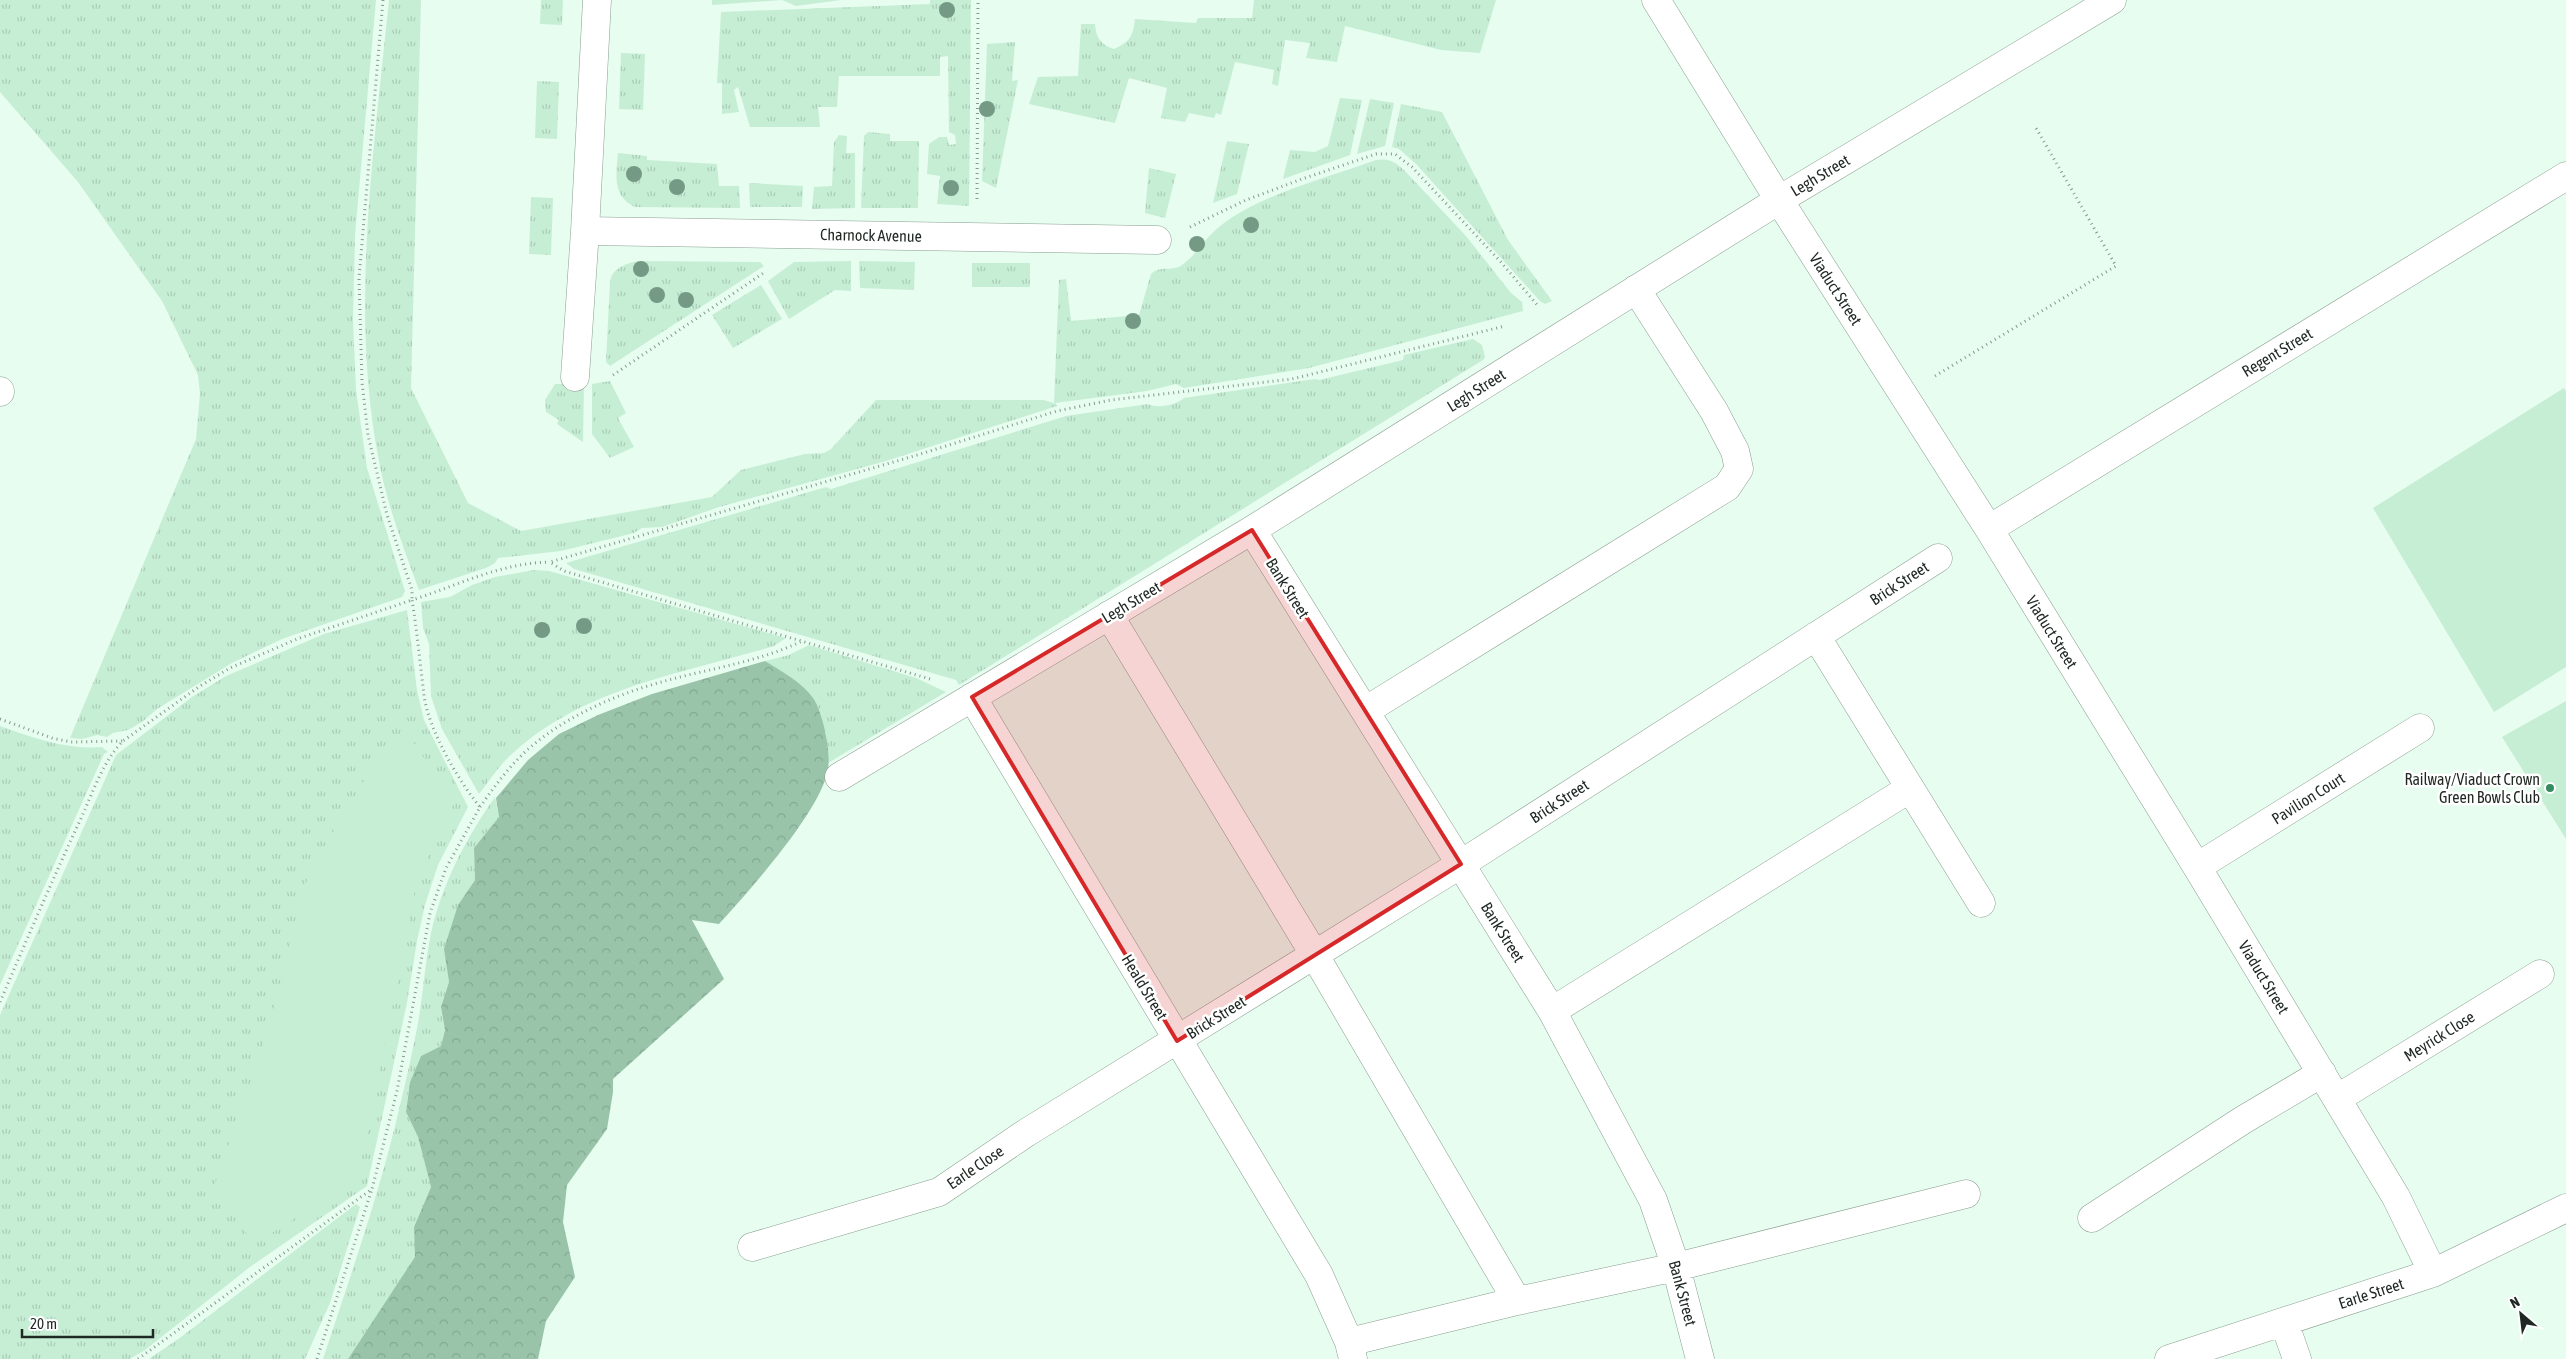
<svg xmlns="http://www.w3.org/2000/svg" width="2566" height="1359" font-family="'Asap Condensed',sans-serif">
<style>
.grass{fill:url(#grass-tufts)}
.forest{fill:url(#forest-crowns)}
.park{fill:#c6eed5}
.lines{fill:none;stroke-linecap:round;stroke-linejoin:round}
.minor-casing{stroke:#899e91;stroke-width:29}
.path{stroke:#89998f;stroke-width:3;stroke-dasharray:1 4;stroke-linecap:butt}
.minor{stroke:#fff;stroke-width:28}
.tree{fill:#749a85}
.marked{fill:#d62828;fill-opacity:0.2;stroke:#d62828;stroke-width:4;stroke-linejoin:round}
.poi-dot{fill:#358c61;stroke:#fff;stroke-width:2}
.labels{text-anchor:middle;dominant-baseline:central;stroke-width:5;stroke-linejoin:round;paint-order:stroke}
.street-label{font-size:16px;fill:#1f2823;stroke:#fff}
.poi-label{font-size:16px;fill:#1f2823;stroke:#fff;text-anchor:end}
</style>
<defs>
<pattern id="grass-tufts" width="24" height="20" patternUnits="userSpaceOnUse" patternTransform="scale(1.25)"><rect width="24" height="20" fill="#c6eed5"/><path d="M3 7l-1-3M5 7V3M7 7l1-3M15 17l-1-3M17 17v-4M19 17l1-3" fill="none" stroke="#aaccb7"/></pattern>
<pattern id="forest-crowns" width="20" height="18" patternUnits="userSpaceOnUse" patternTransform="scale(1.25)"><rect width="20" height="18" fill="#99c4aa"/><path d="M2 6a3 3 0 1 1 6 0M12 15a3 3 0 1 1 6 0" fill="none" stroke="#83a892"/></pattern>
</defs>
<rect width="100%" height="100%" fill="#e7fdef"/>
<path class="grass" d="M 0,0 L 376,0 L 355,235 L 353,320 L 356,390 L 367,468 L 405,591 L 402,597 L 282,639 L 232,663 L 157,709 L 142,722 L 128,730 L 113,733 L 107,737 L 97,735 L 82,739 L 70,738 L 196,439 L 200,394 L 198,375 L 162,301 L 78,182 L 0,92 Z
M 389,0 L 421,0 L 411,388 L 468,503 L 521,531 L 712,497 L 741,470 L 805,454 L 824,453 L 831,449 L 876,400 L 1043,400 L 1054,403 L 1059,280 L 1066,279 L 1071,321 L 1139,315 L 1151,274 C 1160,265 1172,272 1182,265 C 1197,254 1205,238 1219,227 C 1260,194 1327,178 1376,160 C 1390,158 1395,162 1405,171 L 1466,236 L 1511,293 L 1522,302 L 1523,311 L 1309,368 L 1184,388 L 1176,384 L 1147,391 L 1055,403 L 1057,406 L 886,461 L 719,507 L 662,527 L 642,528 L 634,533 L 561,551 L 498,558 L 495,563 L 486,568 L 419,590 C 403,547 386,502 378,456 C 350,307 374,150 389,0 Z
M 541,0 L 563,0 L 562,25 L 540,24 Z
M 712,0 L 841,0 L 796,6 L 782,0 L 712,5 Z
M 930,0 L 971,0 L 969,206 L 937,204 L 940,176 L 927,174 L 929,144 L 939,137 L 947,137 L 949,145 L 956,144 L 955,135 L 949,132 L 948,56 L 940,57 L 940,76 L 839,76 L 837,107 L 818,107 L 820,127 L 750,127 L 738,87 L 734,90 L 739,112 L 722,114 L 722,83 L 717,83 L 721,12 L 930,4 Z
M 1254,0 L 1496,0 L 1480,53 L 1441,50 L 1345,26 L 1337,62 L 1306,58 L 1310,43 L 1285,40 L 1278,86 L 1272,84 L 1274,70 L 1235,62 L 1221,115 L 1216,113 L 1214,118 L 1189,113 L 1185,122 L 1161,118 L 1167,88 L 1129,78 L 1115,123 L 1029,104 L 1038,77 L 1078,76 L 1081,24 L 1095,24 C 1096,38 1101,45 1114,49 C 1130,42 1133,36 1135,19 L 1196,23 L 1198,18 L 1252,18 Z
M 1015,42 L 1012,81 L 1018,80 L 996,188 L 982,181 L 987,44 Z
M 621,53 L 645,54 L 643,110 L 619,109 Z
M 537,81 L 559,82 L 557,139 L 535,138 Z
M 1340,98 L 1362,100 L 1350,155 L 1283,179 L 1290,150 L 1315,152 L 1328,146 Z
M 1370,99 L 1394,103 L 1385,146 L 1357,154 Z
M 1401,104 L 1442,112 L 1508,240 L 1552,301 L 1545,304 L 1540,301 L 1416,164 L 1399,149 L 1392,147 Z
M 868,132 L 890,134 L 890,141 L 919,141 L 918,208 L 861,208 L 864,136 Z
M 839,135 L 847,136 L 846,153 L 855,153 L 855,208 L 812,209 L 814,187 L 832,186 L 834,142 Z
M 1227,141 L 1249,144 L 1237,194 L 1213,203 Z
M 618,153 L 647,156 L 647,160 L 717,164 L 719,186 L 739,186 L 740,208 L 635,207 C 612,196 616,175 618,153 Z
M 1149,168 L 1176,174 L 1165,218 L 1145,213 Z
M 749,183 L 803,186 L 802,207 L 750,207 Z
M 531,197 L 553,198 L 551,255 L 529,254 Z
M 638,261 L 760,262 L 764,266 L 610,366 L 606,362 L 610,281 C 613,268 625,264 638,261 Z
M 851,261 L 851,291 L 835,290 L 789,319 L 768,281 L 794,262 Z
M 859,261 L 915,262 L 914,290 L 860,288 Z
M 972,263 L 1030,263 L 1030,287 L 972,287 Z
M 761,285 L 782,319 L 733,348 L 712,315 Z
M 1473,339 L 1482,345 L 1485,357 L 1483,360 L 959,685 L 956,680 L 574,569 L 566,563 L 826,487 L 831,489 L 1066,416 L 1148,404 C 1158,409 1176,405 1184,398 L 1315,379 L 1319,380 L 1403,360 L 1404,355 Z
M 610,381 L 626,413 L 618,418 L 634,447 L 610,458 L 592,434 L 592,384 Z
M 555,384 L 584,384 L 583,442 L 557,424 L 559,420 L 546,412 L 545,400 Z
M 534,570 L 549,571 L 786,638 L 774,646 C 685,673 585,687 513,753 C 500,764 490,780 479,794 L 442,729 L 431,696 L 429,644 L 423,628 L 421,602 L 450,597 L 472,585 L 495,577 Z
M 407,610 L 417,690 L 424,720 L 468,807 L 438,865 L 425,905 L 417,941 L 407,1003 L 367,1186 L 250,1267 L 145,1350 L 130,1359 L 0,1359 L 0,1015 L 116,755 L 192,697 L 226,676 L 324,634 Z
M 809,645 L 916,678 L 946,692 L 828,763 L 826,733 L 790,677 L 765,661 L 789,655 Z
M 0,726 C 34,738 66,750 102,747 L 108,752 L 104,754 L 0,985 Z
M 495,797 L 499,817 L 474,848 L 475,880 L 458,905 L 447,968 L 449,982 L 441,1007 L 445,1030 L 441,1046 L 421,1056 L 410,1082 L 406,1112 L 418,1137 L 431,1187 L 414,1227 L 416,1257 L 348,1359 L 323,1359 C 351,1274 381,1189 401,1101 C 407,1076 413,1049 418,1023 C 423,994 425,963 431,933 C 442,884 466,838 495,797 Z
M 356,1204 L 360,1207 L 330,1303 L 305,1359 L 149,1359 L 181,1337 Z"/>
<path class="forest" d="M 765,661 C 781,671 802,682 813,698 C 823,713 831,751 828,769 C 822,810 748,892 719,924 L 692,920 L 724,979 L 613,1079 L 613,1092 L 607,1129 L 567,1185 L 563,1222 L 575,1277 L 546,1321 L 538,1359 L 348,1359 L 415,1257 L 414,1227 L 431,1187 L 418,1137 L 406,1112 L 410,1082 L 421,1056 L 441,1046 L 445,1030 L 441,1007 L 449,982 L 444,949 L 458,905 L 475,880 L 474,848 L 499,817 L 496,798 L 528,760 L 559,734 L 598,715 L 652,694 Z"/>
<path class="park" d="M 2564,388 L 2566,391 L 2566,667 L 2494,712 L 2373,508 Z
M 2566,701 L 2566,839 L 2502,737 Z
M 409,736 L 454,803 L 417,880 L 372,1111 L 356,1180 L 254,1244 L 214,1187 L 266,1037 L 309,872 L 388,741 Z"/>
<g class="lines">
<defs>
<path id="minor" d="M 1656,0 L 1779,200 L 1989,529 L 2197,867 L 2396,1197 L 2433,1273
M 585,231 L 1157,240
M 575,377 L 585,231 L 597,0
M 0,391 L 0,392
M 1989,529 L 2566,176
M 1252,530 L 1552,1011 L 1653,1200 L 1676,1267 L 1700,1359
M 1109,615 L 1314,954 L 1517,1301
M 1816,636 L 1981,903
M 972,697 L 1319,1275 L 1349,1342 L 1353,1359
M 1365,711 L 1727,487 L 1739,469 L 1735,451 L 1714,411 L 1636,289
M 839,777 L 1252,530 L 1779,200 L 2112,0
M 2197,867 L 2420,728
M 1552,1011 L 1909,789
M 2338,1098 L 2540,974
M 2092,1218 L 2243,1120 L 2322,1073
M 752,1247 L 939,1192 L 1026,1133 L 1461,864 L 1938,558
M 2284,1322 L 2297,1359
M 1349,1342 L 1517,1301 L 1676,1267 L 1966,1194
M 2169,1359 L 2433,1273 L 2566,1208"/>
</defs>
<use href="#minor" class="minor-casing"/>
<path class="path" d="M 977,199 L 978,0
M 1190,227 L 1246,200 L 1302,179 L 1376,154 L 1395,154 L 1412,167 L 1500,261 L 1539,307
M 613,375 L 765,272
M 1935,376 L 2116,266 L 2036,128
M 930,679 L 564,571 L 550,562 L 914,456 L 1057,411 L 1111,400 L 1292,379 L 1505,326
M 0,719 L 52,738 L 71,742 L 123,741
M 480,807 C 494,787 508,768 526,751 C 564,717 616,694 665,681 C 711,668 760,662 804,640
M 0,1002 C 27,939 54,876 83,814 C 94,789 104,760 123,741 L 200,686 L 230,668 L 297,639 L 412,600 L 412,590 L 387,515 L 368,435 L 362,382 L 359,278 L 383,0
M 138,1359 L 372,1189 L 397,1091 L 430,913 L 446,868 L 480,807 C 458,780 428,729 424,695 C 420,663 417,631 412,600 C 459,585 500,563 550,562
M 317,1359 L 372,1189"/>
<use href="#minor" class="minor"/>
</g>
<g class="tree">
<circle cx="947" cy="10" r="8"/>
<circle cx="987" cy="109" r="8"/>
<circle cx="634" cy="174" r="8"/>
<circle cx="677" cy="187" r="8"/>
<circle cx="951" cy="188" r="8"/>
<circle cx="1251" cy="225" r="8"/>
<circle cx="1197" cy="244" r="8"/>
<circle cx="641" cy="269" r="8"/>
<circle cx="657" cy="295" r="8"/>
<circle cx="686" cy="300" r="8"/>
<circle cx="1133" cy="321" r="8"/>
<circle cx="584" cy="626" r="8"/>
<circle cx="542" cy="630" r="8"/>
</g>
<path class="marked" d="M 1252,530 L 1461,864 L 1177,1041 L 972,697 Z"/>
<circle class="poi-dot" cx="2550" cy="788" r="5"/>
<g class="labels">
<g class="street-label">
<text transform="translate(1820 175) rotate(-31)">Legh Street</text>
<text transform="translate(871 235) rotate(1)">Charnock Avenue</text>
<text transform="translate(1836 289) rotate(57)">Viaduct Street</text>
<text transform="translate(2277 352) rotate(-31)">Regent Street</text>
<text transform="translate(1476 390) rotate(-32)">Legh Street</text>
<text transform="translate(1899 583) rotate(-33)">Brick Street</text>
<text transform="translate(1288 588) rotate(58)">Bank Street</text>
<text transform="translate(1131 602) rotate(-31)">Legh Street</text>
<text transform="translate(2052 632) rotate(58)">Viaduct Street</text>
<text transform="translate(2308 798) rotate(-32)">Pavilion Court</text>
<text transform="translate(1559 801) rotate(-33)">Brick Street</text>
<text transform="translate(1503 932) rotate(58)">Bank Street</text>
<text transform="translate(2264 977) rotate(59)">Viaduct Street</text>
<text transform="translate(1145 987) rotate(59)">Heald Street</text>
<text transform="translate(1216 1017) rotate(-32)">Brick Street</text>
<text transform="translate(2439 1036) rotate(-32)">Meyrick Close</text>
<text transform="translate(975 1167) rotate(-34)">Earle Close</text>
<text transform="translate(1683 1293) rotate(75)">Bank Street</text>
<text transform="translate(2371 1293) rotate(-18)">Earle Street</text>
</g>
<g class="poi-label">
<text x="2540" y="779">Railway/Viaduct Crown<tspan x="2540" dy="18">Green Bowls Club</tspan></text>
</g>
</g>
<g transform="translate(2521 1314) rotate(332)" stroke="#ffffff" stroke-width="4" paint-order="stroke">
<path d="M0-4L9 19L0 12L-9 19Z" fill="#1f2823"/>
<text y="-8" font-size="14" font-weight="bold" text-anchor="middle" fill="#1f2823">N</text>
</g>
<path d="M22 1329v8h131v-8" fill="none" stroke="#1f2823" stroke-width="2.5"/>
<text x="30" y="1329" font-size="15" fill="#1f2823" stroke="#ffffff" stroke-width="4" paint-order="stroke">20 m</text>
</svg>
